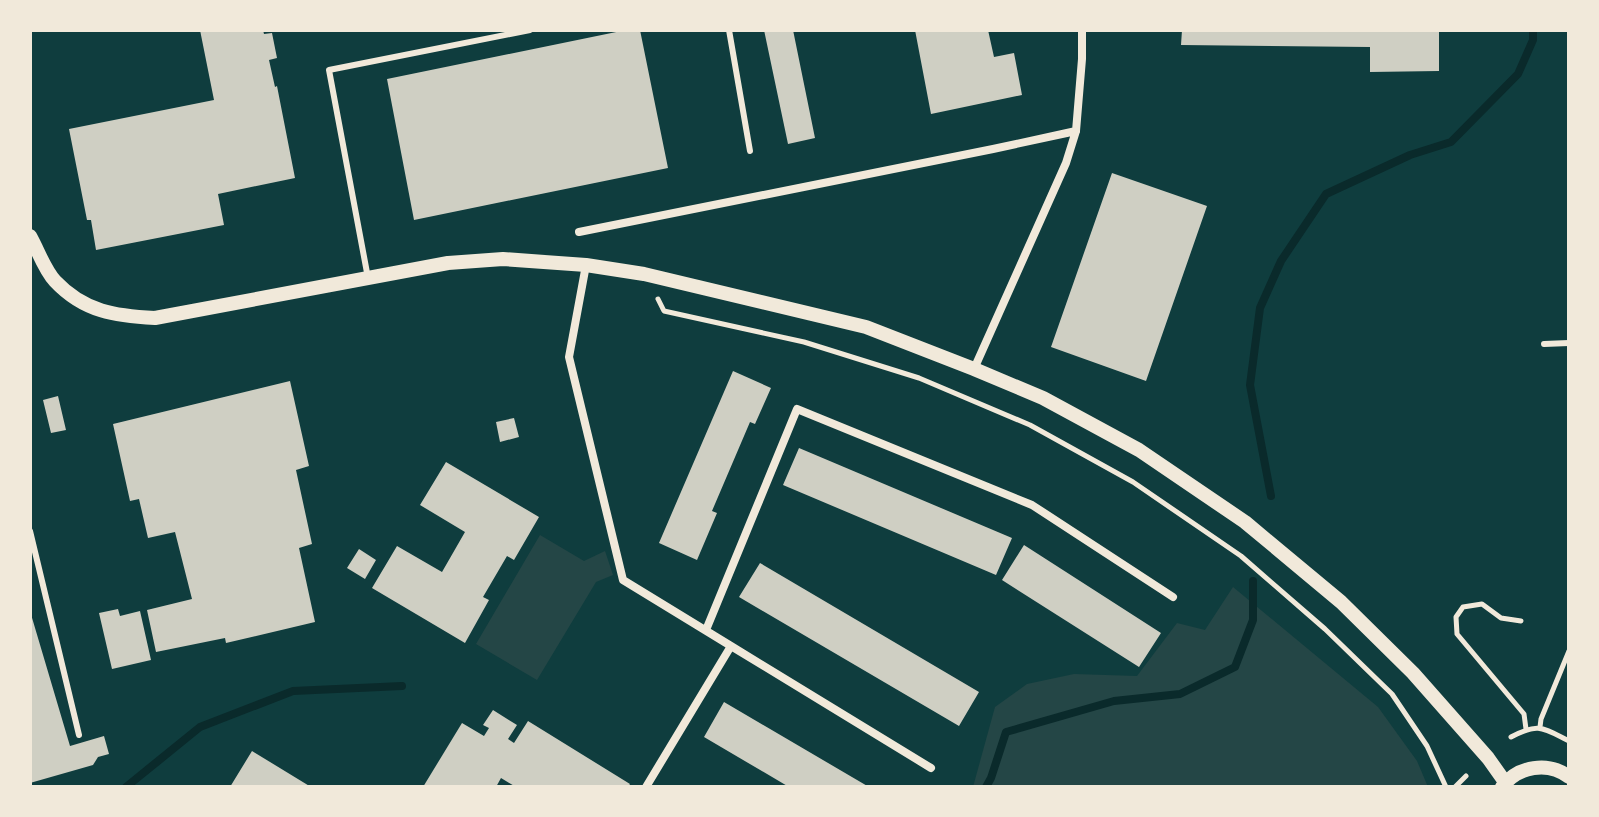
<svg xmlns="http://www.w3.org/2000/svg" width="1599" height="817" font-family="Montserrat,sans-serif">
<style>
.green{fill:#244646}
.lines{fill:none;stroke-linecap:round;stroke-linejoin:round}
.stream{stroke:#0a2a2b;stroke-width:8}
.building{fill:#cfcfc3}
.path{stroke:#f1e9da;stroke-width:5}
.service{stroke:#f1e9da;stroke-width:6}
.minor{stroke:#f1e9da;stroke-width:8}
.tertiary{stroke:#f1e9da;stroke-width:14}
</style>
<rect width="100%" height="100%" fill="#0f3d3e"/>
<path class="green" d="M 540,535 L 584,561 L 605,551 L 613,575 L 596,582 L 537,680 L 476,644 Z
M 1233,587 L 1378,707 L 1417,761 L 1428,787 L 973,787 L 995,707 L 1027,684 L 1074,674 L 1137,676 L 1177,623 L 1205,630 Z"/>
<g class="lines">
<path class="stream" d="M 1271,496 L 1250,385 L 1260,308 L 1281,261 L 1326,194 L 1410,155 L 1451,142 L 1518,74 L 1533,40 L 1533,30
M 126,787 L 200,727 L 293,691 L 402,686
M 986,787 L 991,778 L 1006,732 L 1114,701 L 1180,694 L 1235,667 L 1253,620 L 1253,581"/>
</g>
<path class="building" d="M 200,30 L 263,30 L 264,34 L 272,33 L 277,58 L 269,60 L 275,87 L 277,86 L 295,178 L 218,194 L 224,225 L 96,250 L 91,220 L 87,220 L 69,129 L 214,100 Z
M 626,30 L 640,30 L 668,168 L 414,220 L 387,79 Z
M 764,30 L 793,30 L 815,138 L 788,144 Z
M 915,30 L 988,30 L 994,57 L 1014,53 L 1022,95 L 931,114 Z
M 1182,30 L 1439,30 L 1439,71 L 1370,72 L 1370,47 L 1181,45 Z
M 1112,173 L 1207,206 L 1146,381 L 1051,347 Z
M 733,371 L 771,388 L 755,424 L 750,422 L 712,511 L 717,513 L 697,560 L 659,543 Z
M 290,381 L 309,466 L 296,470 L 312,544 L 299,548 L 315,622 L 226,643 L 225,638 L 156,652 L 147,610 L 192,599 L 175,532 L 148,538 L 139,499 L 130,501 L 113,424 Z
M 58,396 L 66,430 L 51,433 L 43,400 Z
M 514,418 L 519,437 L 500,442 L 496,422 Z
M 799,448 L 1012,538 L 996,575 L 783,485 Z
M 446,462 L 539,517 L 514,560 L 507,556 L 483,597 L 489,600 L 465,643 L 372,588 L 397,546 L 442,572 L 465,532 L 420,505 Z
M 1024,545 L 1161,633 L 1139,667 L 1002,580 Z
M 359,549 L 376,560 L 365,579 L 347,568 Z
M 760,563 L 979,692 L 959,726 L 739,597 Z
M 118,609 L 120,616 L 140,611 L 151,660 L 112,669 L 99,613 Z
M 30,611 L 70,746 L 104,736 L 109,754 L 98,757 L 93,765 L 30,783 Z
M 724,702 L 869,787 L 789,787 L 704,737 Z
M 493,710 L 517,725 L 508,739 L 514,743 L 528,721 L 630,784 L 628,787 L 516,787 L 501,778 L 496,787 L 423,787 L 462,723 L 484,736 L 489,728 L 483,725 Z
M 252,751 L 311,787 L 230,787 Z"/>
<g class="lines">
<path class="path" d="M 658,299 L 664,311 L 804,342 L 919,378 L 1030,425 L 1133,482 L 1241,556 L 1325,629 L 1392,694 L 1427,746 L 1446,787
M 1521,621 L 1501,618 L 1482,604 L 1463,607 L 1456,617 L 1457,634 L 1524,714 L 1526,729
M 1540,727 L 1541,719 L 1569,651
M 1511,737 C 1539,722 1543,728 1569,741
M 1455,787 L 1466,776"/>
<path class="service" d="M 729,30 L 750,151
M 368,278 L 329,70 L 530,30
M 1544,344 L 1569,343
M 30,531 L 79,735"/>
<path class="minor" d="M 579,232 L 993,149 L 1076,131
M 586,265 L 569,357 L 623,580 L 731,646 L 646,787
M 974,369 L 1066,163 L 1076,131 L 1082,59 L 1082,30
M 706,630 L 797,409 L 1032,505 L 1173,597
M 731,646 L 931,768"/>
<path class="tertiary" d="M 30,236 C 38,250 44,269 55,281 C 84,312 116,316 155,318 L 448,263 L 503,259 L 586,265 L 644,274 L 866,327 L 974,369 L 1043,398 L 1139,450 L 1245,522 L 1341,602 L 1413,673 L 1488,758 L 1505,782
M 1502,787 C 1518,766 1548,761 1569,777"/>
</g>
<rect width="1599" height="817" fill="none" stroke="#f1e9da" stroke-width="64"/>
</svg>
